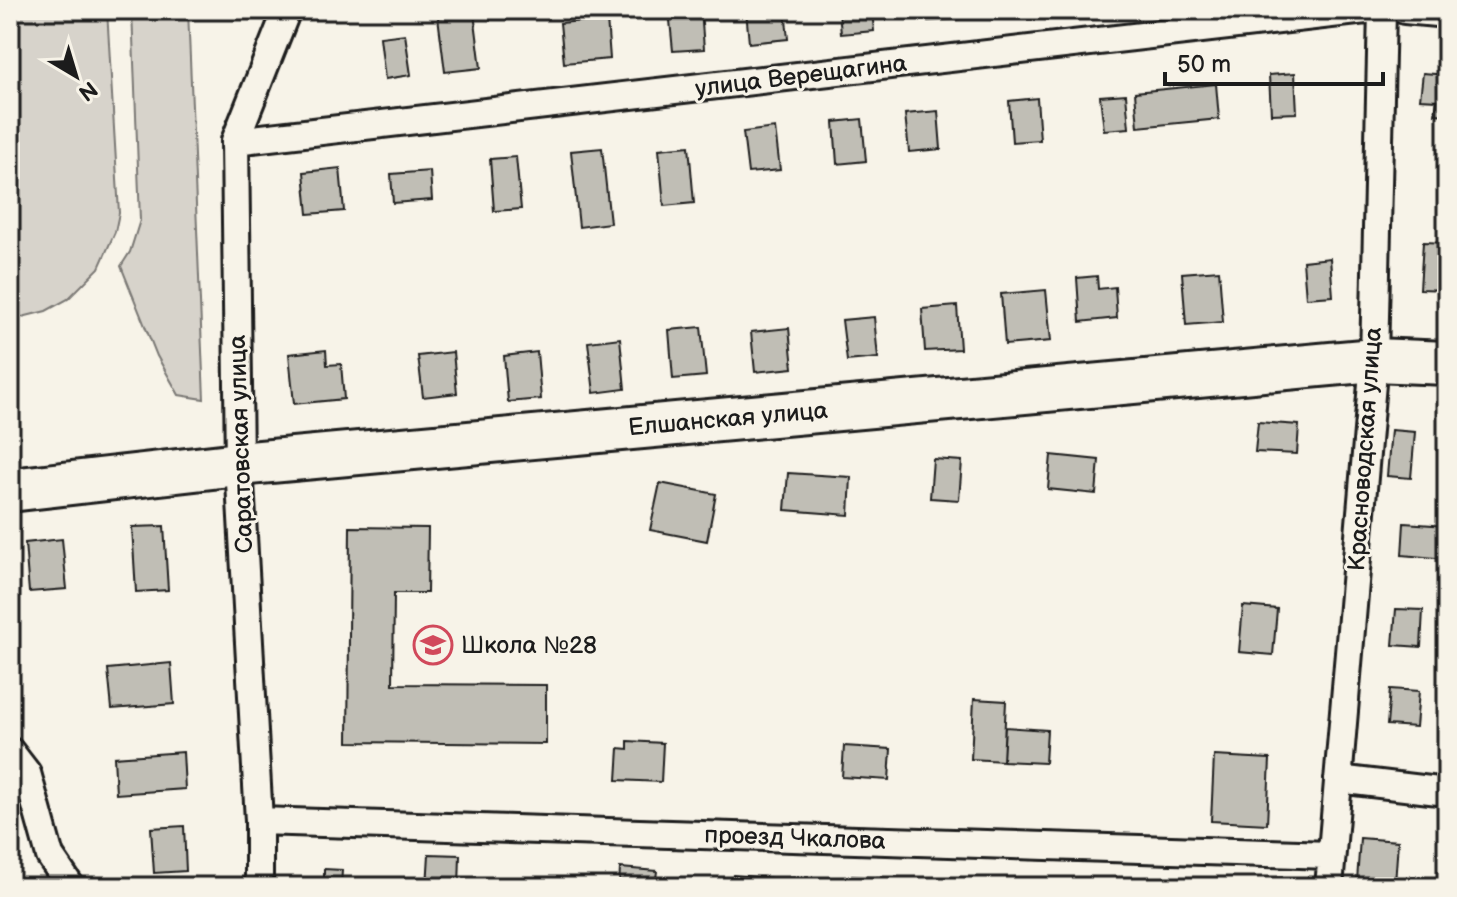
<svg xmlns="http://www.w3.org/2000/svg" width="1457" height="897" font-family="'Balsamiq Sans',sans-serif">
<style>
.green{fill:#d7d3cb;stroke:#7a7874;stroke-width:2}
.building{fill:#c0beb5;stroke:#1c1c1c;stroke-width:2}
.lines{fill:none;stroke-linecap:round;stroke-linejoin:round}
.minor-casing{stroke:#1c1c1c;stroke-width:32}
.primary-casing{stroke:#1c1c1c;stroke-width:48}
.minor{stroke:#f7f3e8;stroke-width:26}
.primary{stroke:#f7f3e8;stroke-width:42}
.labels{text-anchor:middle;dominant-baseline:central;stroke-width:6;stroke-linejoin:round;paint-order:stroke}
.street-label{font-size:24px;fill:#1c1c1c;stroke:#f7f3e8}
.poi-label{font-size:24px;fill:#1c1c1c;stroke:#f7f3e8;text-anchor:start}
</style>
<rect width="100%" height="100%" fill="#f7f3e8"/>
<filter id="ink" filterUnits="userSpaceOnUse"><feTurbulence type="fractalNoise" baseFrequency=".0125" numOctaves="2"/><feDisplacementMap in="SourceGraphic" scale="16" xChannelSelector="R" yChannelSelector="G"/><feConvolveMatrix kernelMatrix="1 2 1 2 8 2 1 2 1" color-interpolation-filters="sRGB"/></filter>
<g filter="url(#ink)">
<path class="green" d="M 10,10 L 107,10 L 119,213 L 115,232 L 99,268 L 68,299 L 46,311 L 10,320 Z
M 132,10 L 188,10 L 204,399 L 179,395 L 157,356 L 121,266 L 130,252 L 140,220 Z"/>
<path class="building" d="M 669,10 L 701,10 L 704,49 L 673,51 Z
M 746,10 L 785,10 L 788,39 L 749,43 Z
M 839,10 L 872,10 L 874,31 L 841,34 Z
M 927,10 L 958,10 L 959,19 L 928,21 Z
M 1016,10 L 1045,10 L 1046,11 L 1016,13 Z
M 474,13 L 481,68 L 445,72 L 438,17 Z
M 607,19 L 610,59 L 564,63 L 560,23 Z
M 405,34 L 411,75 L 385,79 L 380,37 Z
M 1295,73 L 1297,113 L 1271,114 L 1269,75 Z
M 1423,73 L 1447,75 L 1447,115 L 1435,114 L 1437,100 L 1420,99 Z
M 1216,84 L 1219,119 L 1138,127 L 1135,92 Z
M 1126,94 L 1129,128 L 1104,130 L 1100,96 Z
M 1037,98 L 1040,140 L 1012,142 L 1009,101 Z
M 938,111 L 941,149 L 909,152 L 905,114 Z
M 862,119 L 866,161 L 837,164 L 834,122 Z
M 775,128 L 780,170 L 748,173 L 743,132 Z
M 689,146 L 694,203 L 664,206 L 659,149 Z
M 602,148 L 610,223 L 579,227 L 571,151 Z
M 516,157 L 521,209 L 494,211 L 490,159 Z
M 340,168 L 344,211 L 308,214 L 304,172 Z
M 430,171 L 432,200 L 393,203 L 391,174 Z
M 1423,242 L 1447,243 L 1447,290 L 1420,289 Z
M 1330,258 L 1333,296 L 1306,298 L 1303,261 Z
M 1219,270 L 1223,322 L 1186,325 L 1182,273 Z
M 1097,276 L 1098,289 L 1115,287 L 1117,318 L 1080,322 L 1077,278 Z
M 1046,290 L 1051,341 L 1005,345 L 1001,294 Z
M 957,306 L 960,349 L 925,351 L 922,309 Z
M 874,317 L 878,358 L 847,361 L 842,320 Z
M 701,327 L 706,376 L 673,379 L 669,330 Z
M 789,328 L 793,368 L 755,372 L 751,332 Z
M 620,338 L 625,389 L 594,393 L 588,342 Z
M 326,350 L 327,365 L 341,364 L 344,399 L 294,404 L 289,354 Z
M 453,352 L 457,393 L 423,397 L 418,356 Z
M 537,352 L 541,399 L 508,402 L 504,356 Z
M 1258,422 L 1299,425 L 1297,454 L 1255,452 Z
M 1391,430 L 1415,432 L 1411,478 L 1387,476 Z
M 1051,455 L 1099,460 L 1096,494 L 1048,489 Z
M 933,459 L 962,461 L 959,500 L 930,498 Z
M 788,473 L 851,477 L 849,515 L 785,510 Z
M 660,483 L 716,494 L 707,541 L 650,530 Z
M 1404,523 L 1447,526 L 1447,559 L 1402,555 Z
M 164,526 L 168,590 L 136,592 L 132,527 Z
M 350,527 L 428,528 L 427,593 L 394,593 L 393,684 L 546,685 L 546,744 L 348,742 Z
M 62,539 L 67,589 L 29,592 L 25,543 Z
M 1243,606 L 1277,609 L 1273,655 L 1239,652 Z
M 1396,609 L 1423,610 L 1421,647 L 1393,645 Z
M 171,663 L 174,704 L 112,709 L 108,669 Z
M 1390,689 L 1419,691 L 1416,727 L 1387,725 Z
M 974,699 L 1006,701 L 1003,761 L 971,759 Z
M 1005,727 L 1047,730 L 1045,763 L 1003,761 Z
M 628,741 L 663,743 L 661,782 L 617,780 L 619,748 L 628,749 Z
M 844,746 L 891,749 L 889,780 L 842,777 Z
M 183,752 L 185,789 L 116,794 L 114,757 Z
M 1214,756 L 1270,759 L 1267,824 L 1211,821 Z
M 184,826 L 186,871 L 154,873 L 151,828 Z
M 1360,838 L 1398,841 L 1395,884 L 1357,881 Z
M 429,854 L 460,855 L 459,887 L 427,887 Z
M 620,868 L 657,871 L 655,887 L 619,887 Z
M 324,869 L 342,870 L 341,887 L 324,887 Z
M 733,875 L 770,878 L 769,887 L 731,887 Z
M 851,876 L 894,879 L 893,887 L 851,887 Z
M 973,884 L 1008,886 L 1008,887 L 973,887 Z"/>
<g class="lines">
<defs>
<path id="minor" d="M 1405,10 L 1447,14
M 235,141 L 1366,10
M 10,751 L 27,773 L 50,856 L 71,887
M 1338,779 L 1447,792
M 259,821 L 1330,855
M 259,887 L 259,821 L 239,464 L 235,141 L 287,10
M 1329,887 L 1374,360 L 1382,10"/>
<path id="primary" d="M 10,490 L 239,464 L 1374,360 L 1447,363"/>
</defs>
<use href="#minor" class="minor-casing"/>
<use href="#primary" class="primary-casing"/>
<use href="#minor" class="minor"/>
<use href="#primary" class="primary"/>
</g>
</g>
<defs>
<symbol id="school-ring" viewBox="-11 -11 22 22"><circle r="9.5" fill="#f7f3e8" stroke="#d1495b" stroke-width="1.5"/><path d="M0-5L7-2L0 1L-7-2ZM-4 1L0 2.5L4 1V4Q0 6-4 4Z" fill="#d1495b"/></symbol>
</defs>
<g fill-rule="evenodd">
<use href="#school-ring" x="411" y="623" width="44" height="44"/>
</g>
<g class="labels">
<g class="street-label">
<text transform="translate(801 76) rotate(-7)">улица Верещагина</text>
<text transform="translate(728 419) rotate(-5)">Елшанская улица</text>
<text transform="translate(241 444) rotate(-92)">Саратовская улица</text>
<text transform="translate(1365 449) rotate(-86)">Красноводская улица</text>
<text transform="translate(795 838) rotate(2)">проезд Чкалова</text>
</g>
<g class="poi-label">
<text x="461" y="645">Школа №28</text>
</g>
</g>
<rect width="1457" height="897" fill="none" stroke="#f7f3e8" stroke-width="40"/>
<rect x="20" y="20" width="1417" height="857" fill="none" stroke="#1c1c1c" stroke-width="3" filter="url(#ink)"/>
<g transform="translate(76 76) rotate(142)" stroke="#f7f3e8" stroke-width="6" paint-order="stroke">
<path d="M0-6L14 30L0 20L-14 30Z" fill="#1c1c1c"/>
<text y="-12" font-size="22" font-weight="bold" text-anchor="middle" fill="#1c1c1c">N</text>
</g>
<path d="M1165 72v12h218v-12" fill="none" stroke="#1c1c1c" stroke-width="4"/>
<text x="1177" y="72" font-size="24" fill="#1c1c1c" stroke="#f7f3e8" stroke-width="6" paint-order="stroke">50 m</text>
</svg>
